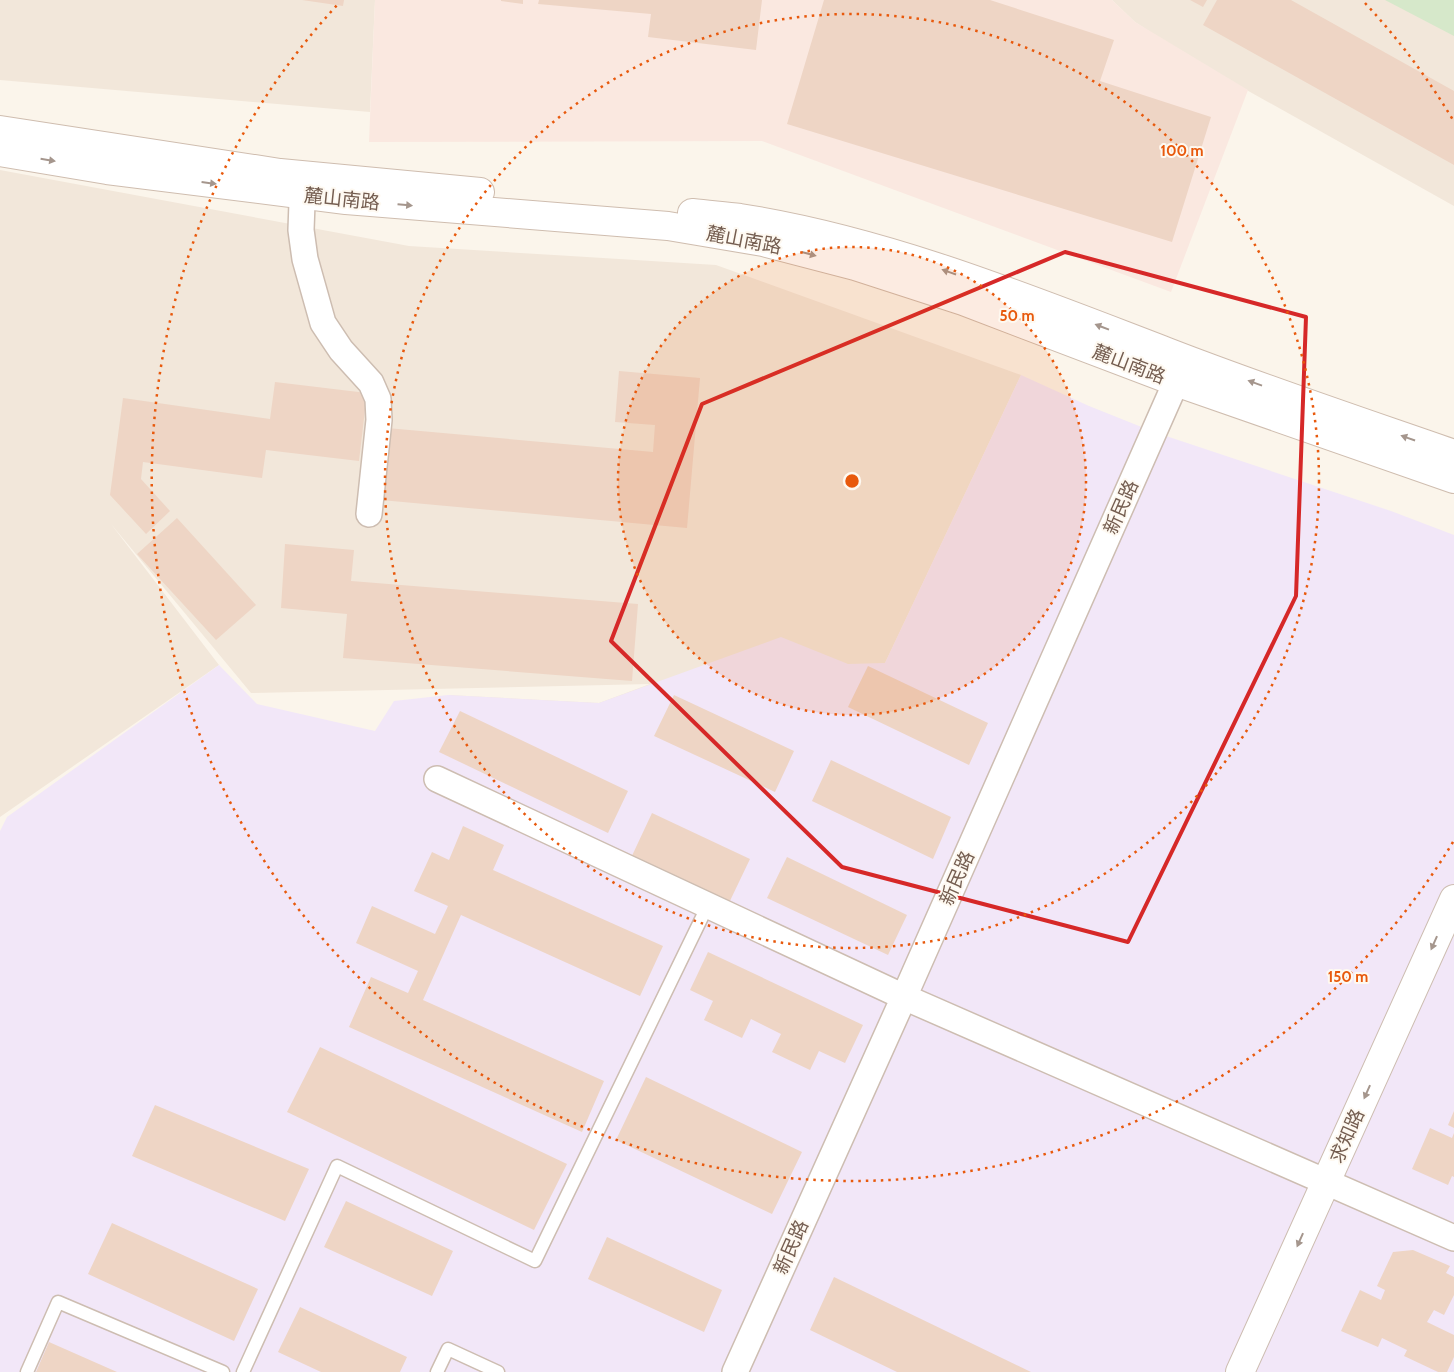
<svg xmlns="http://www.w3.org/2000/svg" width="1454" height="1372" font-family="Cabin,'Noto Sans SC',sans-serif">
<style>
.residential{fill:#f2e7da}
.commercial{fill:#fae8e0}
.education{fill:#f2e7f8}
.green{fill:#d6e8ca}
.building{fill:#eed5c5}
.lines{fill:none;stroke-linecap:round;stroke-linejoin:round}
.service-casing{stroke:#cdbdb1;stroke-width:15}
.minor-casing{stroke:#cdbdb1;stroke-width:28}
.tertiary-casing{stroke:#cdbdb1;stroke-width:30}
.secondary-casing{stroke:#cfbdaf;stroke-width:30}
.service{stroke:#fff;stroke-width:12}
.minor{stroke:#fff;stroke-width:25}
.tertiary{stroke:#fff;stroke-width:28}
.secondary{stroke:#fff;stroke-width:28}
.oneway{fill:#a5968d}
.marked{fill:none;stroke:#d62828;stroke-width:4;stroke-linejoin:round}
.ring{fill:none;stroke:#e8590c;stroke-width:2.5;stroke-dasharray:2.5 5}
.labels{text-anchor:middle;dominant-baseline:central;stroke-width:4;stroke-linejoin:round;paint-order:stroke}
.street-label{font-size:19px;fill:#745d50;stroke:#fef9f1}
.centre{fill:#e8590c;stroke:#fef9f1;stroke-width:2.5}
.ring-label{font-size:15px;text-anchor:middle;font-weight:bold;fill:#e8590c;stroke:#fef9f1;stroke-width:4;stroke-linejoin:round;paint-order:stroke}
</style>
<rect width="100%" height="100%" fill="#fbf5eb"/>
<path class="residential" d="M 0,0 L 375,0 L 370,112 L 0,80 Z
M 1112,0 L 1454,0 L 1454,206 L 1193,60 L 1135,22 Z
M 0,170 L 409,246 L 716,265 L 1021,375 L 885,663 L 799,1183 L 448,695 L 599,703 L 650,684 L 251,693 L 111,524 L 219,665 L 0,817 Z"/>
<path class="commercial" d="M 375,0 L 1112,0 L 1135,22 L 1248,90 L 1171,292 L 762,141 L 369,142 Z"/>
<path class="education" d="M 1021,375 L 1089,406 L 1154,432 L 1391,511 L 1454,535 L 1454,1372 L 0,1372 L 0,831 L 7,817 L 219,665 L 257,704 L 375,731 L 394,701 L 448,695 L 599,703 L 781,637 L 848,664 L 885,663 Z"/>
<path class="green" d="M 1385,0 L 1454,0 L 1454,36 Z"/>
<path class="building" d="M 302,0 L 344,0 L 343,6 Z
M 501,0 L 523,0 L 523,4 L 501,1 Z
M 539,0 L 762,0 L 756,50 L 648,37 L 651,14 L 538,4 Z
M 824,0 L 990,0 L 1114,40 L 1100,81 L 1211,117 L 1172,242 L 787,124 Z
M 1190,0 L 1207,0 L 1203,7 Z
M 1217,0 L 1291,0 L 1454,91 L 1454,165 L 1203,25 Z
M 619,371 L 700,378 L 687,528 L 381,500 L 387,428 L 653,452 L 655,425 L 615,422 Z
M 275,382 L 367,393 L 359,461 L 266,450 L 262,478 L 143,462 L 141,479 L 170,511 L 146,534 L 110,495 L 123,398 L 270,419 Z
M 177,518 L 256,605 L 216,640 L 137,554 Z
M 285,544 L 354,550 L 351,581 L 638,604 L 632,681 L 343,658 L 347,614 L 281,608 Z
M 868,666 L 988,723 L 969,765 L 848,707 Z
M 674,695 L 794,751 L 775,792 L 654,736 Z
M 460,711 L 628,791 L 608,833 L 439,752 Z
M 831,760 L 951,817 L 933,859 L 812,801 Z
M 652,813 L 750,859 L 728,905 L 630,860 Z
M 463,826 L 504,845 L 493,870 L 663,946 L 640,996 L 461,915 L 423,1000 L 604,1081 L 582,1132 L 349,1027 L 371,977 L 408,993 L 418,971 L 356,943 L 372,906 L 435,934 L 448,906 L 414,891 L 432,852 L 449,860 Z
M 787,857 L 907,915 L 888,955 L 767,898 Z
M 708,952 L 863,1025 L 845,1063 L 819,1051 L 810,1070 L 772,1052 L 781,1034 L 751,1019 L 742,1038 L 704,1020 L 713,1001 L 690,990 Z
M 320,1047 L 567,1164 L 534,1230 L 287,1112 Z
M 646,1077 L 802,1152 L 772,1214 L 616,1140 Z
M 155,1105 L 309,1169 L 285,1221 L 132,1156 Z
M 1454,1111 L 1454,1128 L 1448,1125 Z
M 1430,1128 L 1452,1138 L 1454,1133 L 1454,1177 L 1452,1176 L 1448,1185 L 1412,1169 Z
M 346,1201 L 453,1251 L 432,1296 L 324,1247 Z
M 112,1223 L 258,1289 L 234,1341 L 88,1274 Z
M 607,1237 L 722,1290 L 704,1332 L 588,1279 Z
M 1413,1250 L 1450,1266 L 1446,1273 L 1454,1277 L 1454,1295 L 1444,1315 L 1434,1310 L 1427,1322 L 1454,1335 L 1454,1357 L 1447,1372 L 1438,1372 L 1404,1356 L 1407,1350 L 1382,1338 L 1378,1347 L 1341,1331 L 1360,1290 L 1381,1300 L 1385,1290 L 1377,1286 L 1393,1252 Z
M 834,1277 L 1031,1372 L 897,1372 L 810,1330 Z
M 300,1307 L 407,1357 L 400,1372 L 321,1372 L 278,1352 Z
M 49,1342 L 117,1372 L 36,1372 Z"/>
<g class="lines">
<defs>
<path id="service" d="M 27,1372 L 58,1302 L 223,1372
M 243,1372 L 337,1166 L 535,1261 L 707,907
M 437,1372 L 448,1349 L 498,1372"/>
<path id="minor" d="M 303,175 L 301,230 L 305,259 L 323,323 L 341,350 L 371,383 L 378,399 L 379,420 L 369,514
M 437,779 L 904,997 L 1454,1238
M 735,1372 L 904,997 L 1176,382"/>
<path id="tertiary" d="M 1240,1372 L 1454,899"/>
<path id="secondary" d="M 0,130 L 280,173 L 480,192
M 0,152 L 107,170 L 346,200 L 668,226 L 763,242 L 855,266 L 963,301 L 1176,382 L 1454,479
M 692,213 C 708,215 724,216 740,218 C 888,241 1031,300 1170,353 C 1263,389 1359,421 1454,454"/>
</defs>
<use href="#service" class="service-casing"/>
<use href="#minor" class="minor-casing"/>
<use href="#tertiary" class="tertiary-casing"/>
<use href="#secondary" class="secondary-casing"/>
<use href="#service" class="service"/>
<use href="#minor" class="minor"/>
<use href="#tertiary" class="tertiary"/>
<use href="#secondary" class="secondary"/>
</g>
<defs><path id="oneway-solid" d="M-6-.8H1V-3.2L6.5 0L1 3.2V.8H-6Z" transform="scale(1.25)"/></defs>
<g class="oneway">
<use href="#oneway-solid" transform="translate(48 160) rotate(9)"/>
<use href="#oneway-solid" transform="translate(209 183) rotate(7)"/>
<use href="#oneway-solid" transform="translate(405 205) rotate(5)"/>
<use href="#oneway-solid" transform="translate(809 254) rotate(15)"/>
<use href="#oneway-solid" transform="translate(949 272) rotate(-161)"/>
<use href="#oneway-solid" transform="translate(1102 327) rotate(-159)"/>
<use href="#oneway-solid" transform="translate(1255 383) rotate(-160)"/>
<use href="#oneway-solid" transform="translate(1408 438) rotate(-161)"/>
<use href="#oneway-solid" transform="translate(1434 943) rotate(114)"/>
<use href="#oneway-solid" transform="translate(1367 1092) rotate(114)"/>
<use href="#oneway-solid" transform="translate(1300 1240) rotate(114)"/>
</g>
<path class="marked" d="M 1065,252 L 1306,317 L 1296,596 L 1128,942 L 842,867 L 611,641 L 702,404 Z"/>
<circle cx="852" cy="481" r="234" fill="#e8590c" fill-opacity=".12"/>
<g class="ring">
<circle cx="852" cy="481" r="234"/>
<circle cx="852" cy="481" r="467"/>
<path d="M1453 842A701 701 0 1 1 339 3M1365 3A701 701 0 0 1 1453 120"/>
</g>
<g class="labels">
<g class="street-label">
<text transform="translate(342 199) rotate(6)">麓山南路</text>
<text transform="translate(744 240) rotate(11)">麓山南路</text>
<text transform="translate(1129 364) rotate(21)">麓山南路</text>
<text transform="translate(1121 507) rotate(-66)">新民路</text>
<text transform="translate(957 878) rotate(-66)">新民路</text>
<text transform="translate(1347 1136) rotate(-66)">求知路</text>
<text transform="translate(791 1247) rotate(-66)">新民路</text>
</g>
</g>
<circle cx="852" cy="481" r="8" class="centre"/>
<g class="ring-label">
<text x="1182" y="156">100 m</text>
<text x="1017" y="321">50 m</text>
<text x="1348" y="982">150 m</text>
</g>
</svg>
